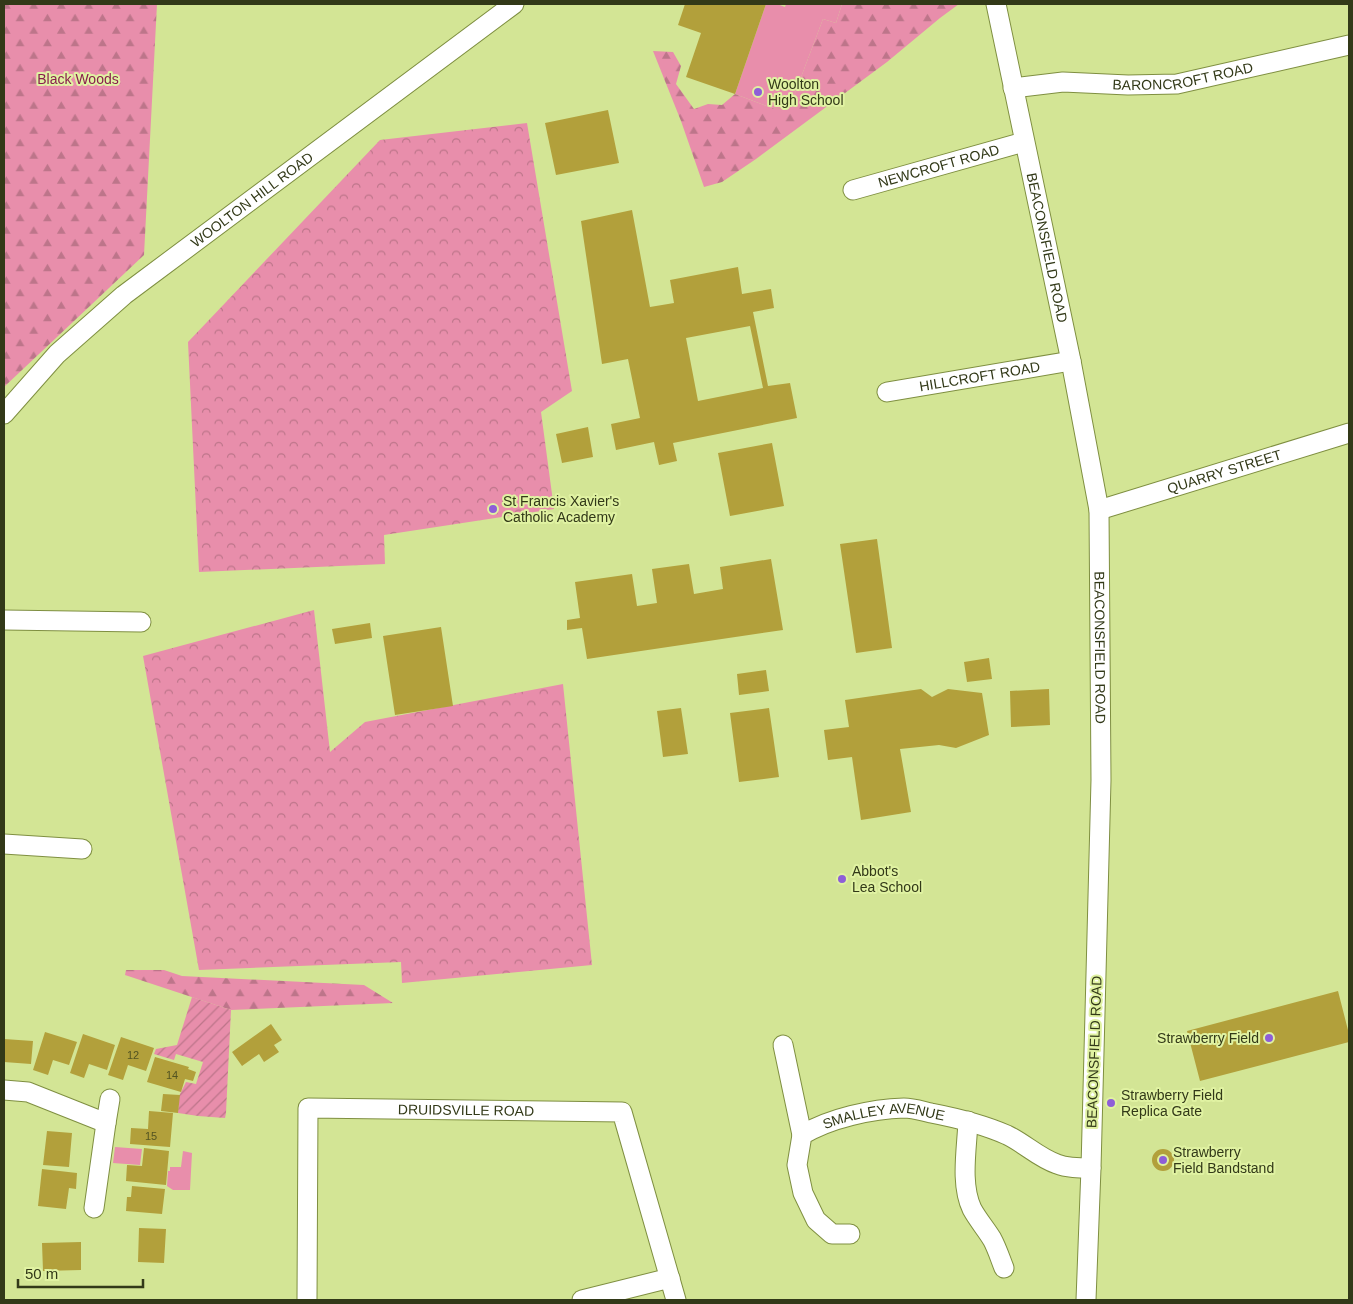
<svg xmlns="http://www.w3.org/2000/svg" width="1353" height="1304" font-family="Helvetica,sans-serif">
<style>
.grass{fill:#e88eab}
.forest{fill:url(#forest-firs)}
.park{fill:url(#park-crowns)}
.garden{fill:url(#garden-furrows)}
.building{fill:#b2a03b;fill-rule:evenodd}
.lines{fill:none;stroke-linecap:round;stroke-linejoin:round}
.minor-casing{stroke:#7f8f41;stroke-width:21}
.minor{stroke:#fff;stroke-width:19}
.poi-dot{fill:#8e5ed7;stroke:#e0f2a2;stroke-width:2}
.labels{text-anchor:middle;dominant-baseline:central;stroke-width:4;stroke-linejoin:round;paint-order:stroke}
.number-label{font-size:11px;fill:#525321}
.street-label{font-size:14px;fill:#323918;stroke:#e0f2a2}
.park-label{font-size:14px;fill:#881f4d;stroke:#e0f2a2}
.poi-label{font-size:14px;fill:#323918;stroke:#e0f2a2;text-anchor:start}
</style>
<defs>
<pattern id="forest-firs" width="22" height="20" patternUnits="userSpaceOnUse" patternTransform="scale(1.25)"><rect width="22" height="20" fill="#e88eab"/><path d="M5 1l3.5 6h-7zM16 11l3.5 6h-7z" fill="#bd758a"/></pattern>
<pattern id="park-crowns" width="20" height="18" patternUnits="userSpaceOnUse" patternTransform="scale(1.25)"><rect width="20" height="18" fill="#e88eab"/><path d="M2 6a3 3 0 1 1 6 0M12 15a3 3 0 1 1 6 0" fill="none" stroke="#bd758a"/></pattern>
<pattern id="garden-furrows" width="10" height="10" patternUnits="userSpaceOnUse" patternTransform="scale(1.25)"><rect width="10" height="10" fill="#e88eab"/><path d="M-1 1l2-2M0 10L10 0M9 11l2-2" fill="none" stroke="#bd758a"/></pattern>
</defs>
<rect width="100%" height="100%" fill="#d3e595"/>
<path class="grass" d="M 766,4 L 777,4 L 785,7 L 786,4 L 842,4 L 836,23 L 823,19 L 792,101 L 785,108 L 775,109 L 735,94 Z
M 115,1147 L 142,1149 L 140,1165 L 113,1163 Z
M 183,1151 L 192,1153 L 190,1190 L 173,1190 L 167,1186 L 168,1171 L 170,1171 L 170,1167 L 181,1167 Z"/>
<path class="forest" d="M 4,4 L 157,4 L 144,255 L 4,387 Z
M 842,4 L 959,4 L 940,18 L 887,62 L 756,159 L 722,182 L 704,187 L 681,121 L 653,51 L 673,52 L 681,66 L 676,84 L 694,109 L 708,104 L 722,105 L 735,94 L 775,109 L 785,108 L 792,101 L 823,19 L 836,23 Z
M 126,970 L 164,970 L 182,976 L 364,985 L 393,1003 L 231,1010 L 125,975 Z"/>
<path class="park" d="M 527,123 L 572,391 L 541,412 L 554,509 L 384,535 L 385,564 L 199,572 L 188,342 L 380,140 Z
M 314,610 L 330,752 L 365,722 L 563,684 L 592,965 L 402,983 L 401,962 L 199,970 L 143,656 Z"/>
<path class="garden" d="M 192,997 L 231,1010 L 226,1113 L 225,1118 L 198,1116 L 178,1113 L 179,1096 L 186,1082 L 196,1084 L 203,1062 L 176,1054 L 174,1060 L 154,1054 L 156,1049 L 177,1045 Z"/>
<path class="building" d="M 685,4 L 766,4 L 735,94 L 686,77 L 701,33 L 678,25 Z
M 608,110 L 619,163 L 556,175 L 545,123 Z
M 632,210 L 650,307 L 674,303 L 670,280 L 738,267 L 742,294 L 771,289 L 774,308 L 753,312 L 768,386 L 790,383 L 797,418 L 673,443 L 677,461 L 659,465 L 654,442 L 616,450 L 611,424 L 640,418 L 628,359 L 602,364 L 581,221 ZM 750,326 L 763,388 L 698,401 L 686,338 Z
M 588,427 L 593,457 L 562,463 L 556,434 Z
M 772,443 L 784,506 L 730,516 L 718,453 Z
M 877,539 L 892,648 L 856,653 L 840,544 Z
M 771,559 L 783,630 L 587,659 L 582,628 L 567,630 L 567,620 L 580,618 L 575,582 L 632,574 L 637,606 L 657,603 L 652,569 L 689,564 L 694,594 L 723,589 L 720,567 Z
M 370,623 L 372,638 L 335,644 L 332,629 Z
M 441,627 L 453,706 L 395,715 L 383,636 Z
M 989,658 L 992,679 L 967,682 L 964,662 Z
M 766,670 L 769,691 L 739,695 L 737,674 Z
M 921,689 L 932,697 L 948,689 L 982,693 L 989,735 L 956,748 L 939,745 L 900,749 L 911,812 L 861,820 L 852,757 L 828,760 L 824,730 L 849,727 L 845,700 Z
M 1049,689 L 1050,725 L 1011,727 L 1010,691 Z
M 681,708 L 688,754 L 663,757 L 657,711 Z
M 769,708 L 779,777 L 739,782 L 730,713 Z
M 1338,991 L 1349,1034 L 1349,1042 L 1200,1081 L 1187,1031 Z
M 271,1024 L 282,1040 L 274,1045 L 279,1052 L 264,1062 L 259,1054 L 242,1066 L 232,1052 Z
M 45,1032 L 77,1042 L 69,1065 L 53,1060 L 48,1075 L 33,1070 Z
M 83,1034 L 115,1045 L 107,1070 L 89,1064 L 84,1078 L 70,1073 Z
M 121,1037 L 154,1048 L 146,1071 L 128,1065 L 123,1080 L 108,1075 Z
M 4,1039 L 33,1041 L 31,1064 L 4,1062 Z
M 155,1057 L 189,1067 L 188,1069 L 196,1072 L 193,1081 L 185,1079 L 181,1092 L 147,1082 Z
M 163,1094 L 180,1095 L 178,1113 L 161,1111 Z
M 149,1111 L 173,1113 L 170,1147 L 130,1144 L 131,1128 L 148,1129 Z
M 47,1131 L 72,1133 L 69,1167 L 43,1165 Z
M 144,1148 L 169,1151 L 166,1185 L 126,1181 L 127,1165 L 142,1166 Z
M1152 1160a11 11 0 1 1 22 0a11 11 0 1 1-22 0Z
M 42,1169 L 77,1173 L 76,1189 L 69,1188 L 66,1209 L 38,1206 Z
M 132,1186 L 165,1189 L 162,1214 L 126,1211 L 127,1197 L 131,1197 Z
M 139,1228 L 166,1229 L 164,1263 L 138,1262 Z
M 81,1242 L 81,1270 L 43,1271 L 42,1243 Z"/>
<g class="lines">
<defs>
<g id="minor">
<path id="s1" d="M 996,4 L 1071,361 L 1099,510 L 1101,780 L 1091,1168 L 1086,1300"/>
<path id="s2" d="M 1013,88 L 1063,82 L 1128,85 L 1177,84 L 1349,45"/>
<path id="s3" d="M 853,190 L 1024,142"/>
<path id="s4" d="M 887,392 L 1071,361"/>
<path id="s5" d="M 4,414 L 57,354 L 124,295 L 514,4"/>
<path id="s6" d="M 1099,510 L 1349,433"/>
<path d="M 4,620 L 141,622"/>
<path d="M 4,844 L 82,849"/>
<path d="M 783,1045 L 802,1135"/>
<path d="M 4,1090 L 28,1092 L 106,1123 L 94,1208"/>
<path d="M 968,1121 C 967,1148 960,1184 972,1209 C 978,1220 986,1229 992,1239 C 997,1248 1000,1258 1004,1268"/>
<path d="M 106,1123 L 110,1099"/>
<path id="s7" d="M 850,1234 L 832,1234 L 816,1220 L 803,1193 L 797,1165 L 802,1135 C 830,1118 872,1109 904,1108 C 913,1108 922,1111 931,1113 C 957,1118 982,1124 1007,1135 C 1024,1143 1039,1158 1057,1164 C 1067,1168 1079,1168 1091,1168"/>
<path id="s8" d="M 307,1300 L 308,1108 L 622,1112 L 676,1300"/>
<path d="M 582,1300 L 670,1278"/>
</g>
</defs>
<use href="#minor" class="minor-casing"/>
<use href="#minor" class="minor"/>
</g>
<g class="poi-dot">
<circle cx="758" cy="92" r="5"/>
<circle cx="493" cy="509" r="5"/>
<circle cx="842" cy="879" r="5"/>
<circle cx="1269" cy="1038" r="5"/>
<circle cx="1111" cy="1103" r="5"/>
<circle cx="1163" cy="1160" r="5"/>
</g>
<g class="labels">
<g class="number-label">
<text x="133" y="1055">12</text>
<text x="172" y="1075">14</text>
<text x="151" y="1136">15</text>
</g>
<g class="street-label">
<text stroke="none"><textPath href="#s2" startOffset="171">BARONCROFT ROAD</textPath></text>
<text stroke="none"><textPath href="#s3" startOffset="89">NEWCROFT ROAD</textPath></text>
<text stroke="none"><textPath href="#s5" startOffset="329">WOOLTON HILL ROAD</textPath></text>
<text stroke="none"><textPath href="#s1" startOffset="249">BEACONSFIELD ROAD</textPath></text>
<text stroke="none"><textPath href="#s4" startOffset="94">HILLCROFT ROAD</textPath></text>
<text stroke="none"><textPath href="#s6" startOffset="131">QUARRY STREET</textPath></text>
<text stroke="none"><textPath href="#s1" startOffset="654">BEACONSFIELD ROAD</textPath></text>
<text transform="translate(1094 1052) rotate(-88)">BEACONSFIELD ROAD</text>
<text stroke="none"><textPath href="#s8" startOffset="350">DRUIDSVILLE ROAD</textPath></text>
<text stroke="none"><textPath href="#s7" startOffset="214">SMALLEY AVENUE</textPath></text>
</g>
<g class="park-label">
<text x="78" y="79">Black Woods</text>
</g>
<g class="poi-label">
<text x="768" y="84">Woolton<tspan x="768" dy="16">High School</tspan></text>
<text x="503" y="501">St Francis Xavier's<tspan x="503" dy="16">Catholic Academy</tspan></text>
<text x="852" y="871">Abbot's<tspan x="852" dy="16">Lea School</tspan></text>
<text x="1259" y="1038" text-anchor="end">Strawberry Field</text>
<text x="1121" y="1095">Strawberry Field<tspan x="1121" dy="16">Replica Gate</tspan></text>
<text x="1173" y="1152">Strawberry<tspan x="1173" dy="16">Field Bandstand</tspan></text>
</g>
</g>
<rect width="1353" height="1304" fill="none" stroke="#323918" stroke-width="10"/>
<path d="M18 1279v8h125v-8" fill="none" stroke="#323918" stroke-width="2.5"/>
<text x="25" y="1279" font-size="15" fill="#323918" stroke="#e0f2a2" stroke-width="4" paint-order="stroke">50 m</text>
</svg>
